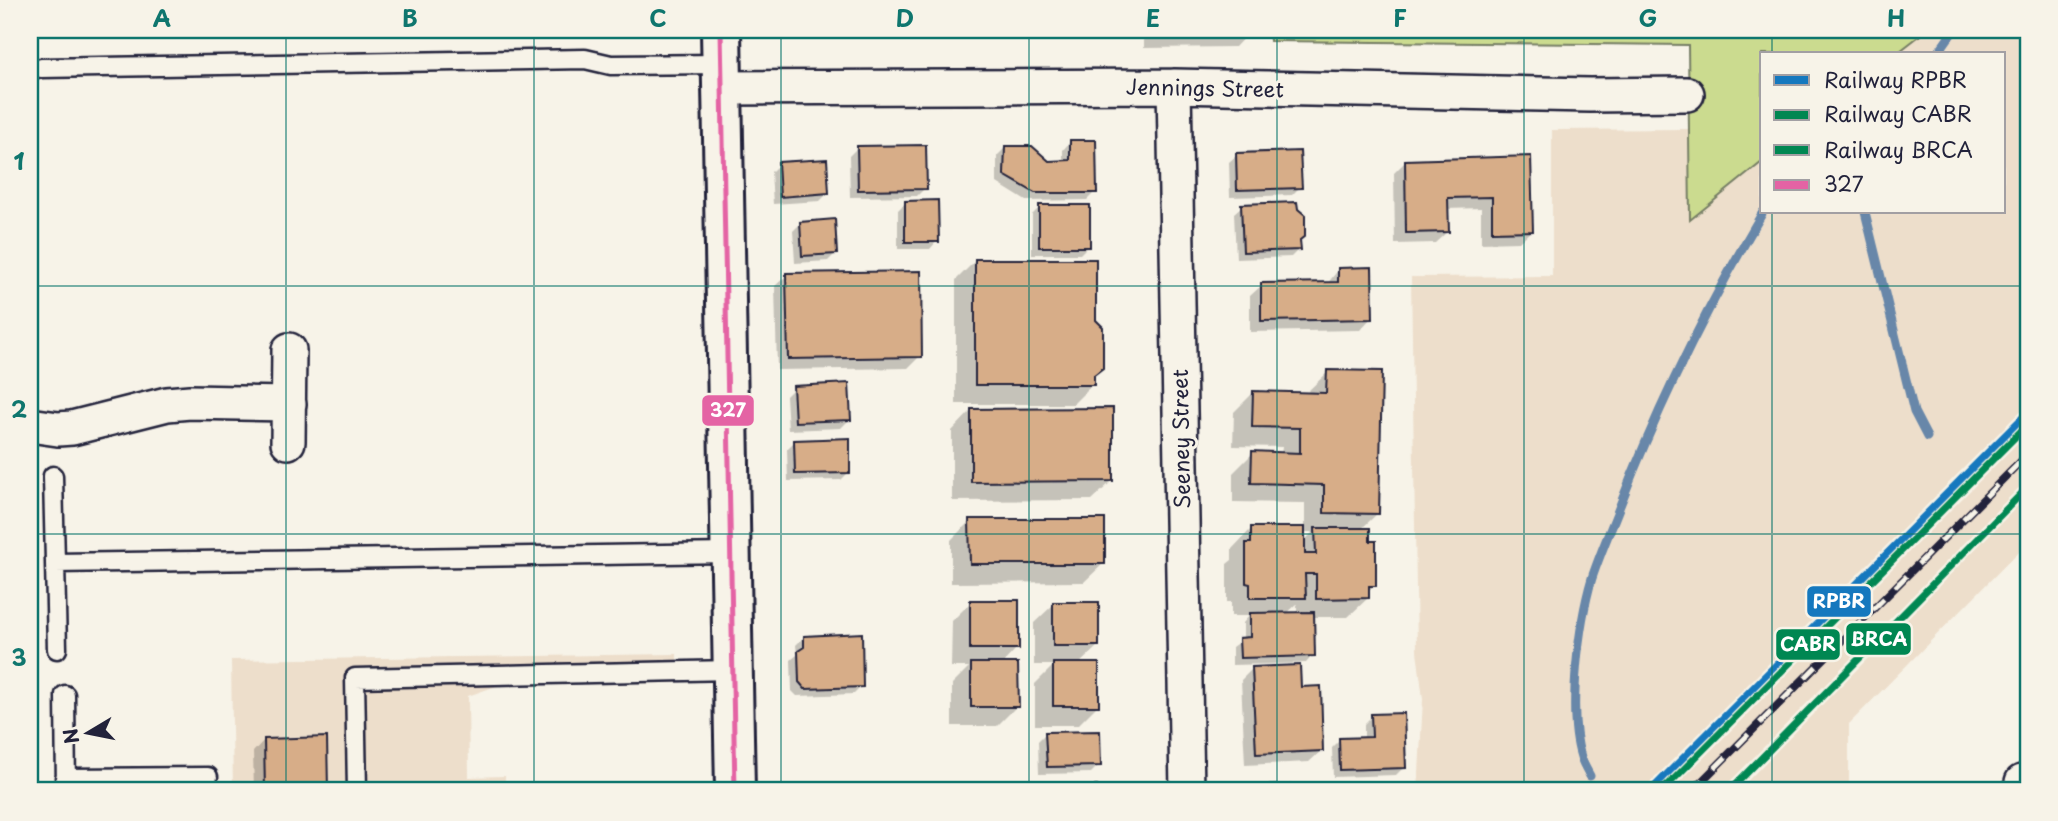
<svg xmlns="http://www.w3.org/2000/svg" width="2058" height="821" font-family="'Playpen Sans',sans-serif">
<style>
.built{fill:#eddecb}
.green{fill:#cbdb8f;stroke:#767e65;stroke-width:2}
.shadow{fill:#0003;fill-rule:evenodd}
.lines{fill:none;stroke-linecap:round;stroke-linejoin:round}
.stream{stroke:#6787a9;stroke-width:9}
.building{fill:#d7ad88;stroke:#22223b;stroke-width:2}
.service-casing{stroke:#22223b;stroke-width:23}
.minor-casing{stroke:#22223b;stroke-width:38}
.secondary-casing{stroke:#22223b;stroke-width:44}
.service{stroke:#f7f3e8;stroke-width:18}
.minor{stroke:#f7f3e8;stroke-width:33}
.secondary{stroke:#f7f3e8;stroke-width:38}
.rail-casing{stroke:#22223b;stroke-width:8}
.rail{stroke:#f7f3e8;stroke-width:5;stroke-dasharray:16;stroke-linecap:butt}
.bus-1-casing{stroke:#f7f3e8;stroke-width:10}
.bus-1{stroke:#e463a4;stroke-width:5}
.rail-1-casing{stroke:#f7f3e8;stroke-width:12}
.rail-2-casing{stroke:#f7f3e8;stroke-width:12}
.rail-3-casing{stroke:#f7f3e8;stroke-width:12}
.rail-1{stroke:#1578be;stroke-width:7}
.rail-2{stroke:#008752;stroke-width:7}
.rail-3{stroke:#008752;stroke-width:7}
.grid{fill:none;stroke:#0f766e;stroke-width:2;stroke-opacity:0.55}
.labels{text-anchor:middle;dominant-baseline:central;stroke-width:6;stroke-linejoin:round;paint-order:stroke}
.street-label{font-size:21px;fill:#22223b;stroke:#f7f3e8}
.line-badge{stroke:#f7f3e8;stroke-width:2.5}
.badge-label{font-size:19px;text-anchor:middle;font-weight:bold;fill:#fff}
.neatline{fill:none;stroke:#0f766e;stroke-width:2.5}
.grid-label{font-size:23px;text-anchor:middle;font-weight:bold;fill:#0f766e}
</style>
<rect width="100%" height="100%" fill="#f7f3e8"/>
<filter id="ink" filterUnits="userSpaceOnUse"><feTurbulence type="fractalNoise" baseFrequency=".0143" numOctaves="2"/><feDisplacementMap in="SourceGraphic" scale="14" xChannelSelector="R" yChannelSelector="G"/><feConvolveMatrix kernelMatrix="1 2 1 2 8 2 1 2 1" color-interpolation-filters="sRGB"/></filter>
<g filter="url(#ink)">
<path class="built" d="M 1927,30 L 2028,30 L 2028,542 L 1849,724 L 1849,791 L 1418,791 L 1423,699 L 1417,651 L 1411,277 L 1552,276 L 1552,130 L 1689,129 L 1690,219 L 1762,162 L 1762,212 L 2004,212 L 2004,54 L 1896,54 Z
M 677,654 L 677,683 L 502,684 L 468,696 L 469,777 L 505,776 L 505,791 L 233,791 L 231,660 Z"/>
<path class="green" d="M 1269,30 L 1927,30 L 1896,54 L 1762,54 L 1762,162 L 1690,220 L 1688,45 L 1270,41 Z"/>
<path class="shadow" d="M 1144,30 L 1251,30 L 1235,47 L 1144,48 Z
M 1070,142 L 1095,192 L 1087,200 L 1026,201 L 997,183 L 997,156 L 1005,148 L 1049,162 L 1063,162 L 1063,150 Z
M 857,148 L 925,188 L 917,196 L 850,197 L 849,156 Z
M 1237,155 L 1300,187 L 1292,195 L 1230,197 L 1229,162 Z
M 1529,158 L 1531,231 L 1519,242 L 1481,243 L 1481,208 L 1446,209 L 1447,232 L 1435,243 L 1395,244 L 1394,173 L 1405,162 Z
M 779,164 L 828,193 L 820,201 L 773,204 L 771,172 Z
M 905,203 L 937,241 L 930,249 L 898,249 L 898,210 Z
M 1242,206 L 1298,240 L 1299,249 L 1291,257 L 1236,259 L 1234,213 Z
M 1040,207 L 1088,246 L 1080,254 L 1032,254 L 1032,215 Z
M 801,223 L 836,253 L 828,261 L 795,263 L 793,231 Z
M 976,260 L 1092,376 L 1092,385 L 1073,404 L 956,404 L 956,280 Z
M 1339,269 L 1371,318 L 1360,330 L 1250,332 L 1250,296 L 1262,285 L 1327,284 Z
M 787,275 L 920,356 L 908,368 L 777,370 L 775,286 Z
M 1328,372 L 1377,514 L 1361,529 L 1374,585 L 1368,592 L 1368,598 L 1348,617 L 1312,617 L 1313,655 L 1306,663 L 1232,665 L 1232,647 L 1243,639 L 1243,623 L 1249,616 L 1231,616 L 1231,602 L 1227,602 L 1227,564 L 1232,560 L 1232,549 L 1251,529 L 1305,529 L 1305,503 L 1233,502 L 1233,473 L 1253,453 L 1281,454 L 1282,447 L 1233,446 L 1234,412 L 1253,393 L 1308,394 L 1308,391 ZM 1303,532 L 1313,532 L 1303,542 ZM 1297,604 L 1297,614 L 1286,614 Z
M 794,388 L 849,420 L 841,428 L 788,430 L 786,396 Z
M 971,411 L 1112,481 L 1092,500 L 952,501 L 952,431 Z
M 795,441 L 849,472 L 841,480 L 788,481 L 787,449 Z
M 970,521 L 1104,563 L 1084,582 L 951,583 L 951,540 Z
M 971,602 L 1017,648 L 1001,665 L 1017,706 L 997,726 L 952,726 L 952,684 L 969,667 L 951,667 L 952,621 Z
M 1054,604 L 1098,646 L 1078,665 L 1097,706 L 1078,725 L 1035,725 L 1035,684 L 1054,665 L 1034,665 L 1034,623 Z
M 804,637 L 862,686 L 854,694 L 797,696 L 792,691 L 791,660 L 797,655 L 796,645 Z
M 1253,668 L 1300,689 L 1321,751 L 1309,762 L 1245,765 L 1241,680 Z
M 1372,716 L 1404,767 L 1396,775 L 1333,777 L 1332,748 L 1340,740 L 1364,739 L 1364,724 Z
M 1046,733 L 1099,765 L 1091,773 L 1039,774 L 1038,741 Z
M 325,739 L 327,791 L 254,791 L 253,752 L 264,740 Z"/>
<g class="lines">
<path class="stream" d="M 1937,54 L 1954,30
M 1865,212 L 1914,412 L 1927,437
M 1590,776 C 1587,770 1583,764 1581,757 C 1567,713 1579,622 1592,578 C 1600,554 1610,531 1619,508 C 1658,406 1707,307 1763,212"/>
</g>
<path class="building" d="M 1070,140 L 1096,140 L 1097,193 L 1035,193 L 1004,175 L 1005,146 L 1032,146 L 1049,161 L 1070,160 Z
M 926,145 L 927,189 L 858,190 L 857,146 Z
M 1300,151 L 1302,188 L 1237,190 L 1236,153 Z
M 1531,156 L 1533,231 L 1492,232 L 1492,197 L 1448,198 L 1449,232 L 1406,233 L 1405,160 Z
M 827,159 L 829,193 L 780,197 L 778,162 Z
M 938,200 L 939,242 L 905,242 L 905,201 Z
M 1297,202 L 1298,209 L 1305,215 L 1305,236 L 1300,240 L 1301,250 L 1243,252 L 1241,204 Z
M 1039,205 L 1090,205 L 1090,247 L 1039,247 Z
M 835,219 L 837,254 L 802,256 L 800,222 Z
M 975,259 L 1096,259 L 1096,320 L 1103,327 L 1103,368 L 1094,375 L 1094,385 L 975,385 Z
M 1372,267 L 1373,319 L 1261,321 L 1261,283 L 1338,282 L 1338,268 Z
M 921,271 L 922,357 L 788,359 L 786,273 Z
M 1327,370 L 1382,371 L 1379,514 L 1324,513 L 1324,485 L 1251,483 L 1252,451 L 1300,453 L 1300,428 L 1252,427 L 1253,391 L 1326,393 Z
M 849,383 L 851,420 L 795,422 L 793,386 Z
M 1113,408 L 1113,481 L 971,482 L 971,409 Z
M 850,438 L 850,473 L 795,474 L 794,440 Z
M 969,519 L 1105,519 L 1105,564 L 970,564 Z
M 1251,527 L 1305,527 L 1305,554 L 1316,554 L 1315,528 L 1370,528 L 1370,541 L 1376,541 L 1376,586 L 1369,586 L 1369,598 L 1316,599 L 1316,574 L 1305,574 L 1306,598 L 1250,598 L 1250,584 L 1246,583 L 1246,543 L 1251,543 Z
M 970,600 L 1019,600 L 1019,649 L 970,649 Z
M 1053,602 L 1099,602 L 1099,646 L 1053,646 Z
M 1314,612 L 1315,656 L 1240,658 L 1239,638 L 1250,637 L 1250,613 Z
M 862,633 L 863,687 L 805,689 L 799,682 L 798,651 L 804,647 L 804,636 Z
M 971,663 L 1018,663 L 1019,707 L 971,707 Z
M 1053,663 L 1099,663 L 1099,706 L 1053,706 Z
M 1300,665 L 1301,687 L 1321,686 L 1323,751 L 1256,754 L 1252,667 Z
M 1404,713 L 1406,768 L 1340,770 L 1339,738 L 1372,737 L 1371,714 Z
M 1100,731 L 1101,766 L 1047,767 L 1045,732 Z
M 327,737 L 328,791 L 265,791 L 264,739 Z
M 1341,783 L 1342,791 L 1261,791 L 1261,786 Z
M 1097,786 L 1097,791 L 1038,791 L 1038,788 Z"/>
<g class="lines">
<defs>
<path id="service" d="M 41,68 L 585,59 L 611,65 L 722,64
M 53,476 L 57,649
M 55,563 L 730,553
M 65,695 L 66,791
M 65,778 L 208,777
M 357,791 L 355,678 L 732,670"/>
<path id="minor" d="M 1174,86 L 1187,791
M 722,88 L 1174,86 L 1590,95 L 1687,94
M 30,425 L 58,429 L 72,428 L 167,404 L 190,402 L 289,404
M 288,442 L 289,350
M 2022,782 L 2028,782"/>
<path id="secondary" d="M 721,30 L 735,791"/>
</defs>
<use href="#service" class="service-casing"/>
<use href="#minor" class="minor-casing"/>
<use href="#secondary" class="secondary-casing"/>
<use href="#service" class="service"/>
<use href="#minor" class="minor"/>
<use href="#secondary" class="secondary"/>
<defs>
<path id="rail" d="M 1692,791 L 2028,454"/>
</defs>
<use href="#rail" class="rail-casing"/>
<use href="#rail" class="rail"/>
<defs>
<path id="bus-1" d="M 721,30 L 735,791"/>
</defs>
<use href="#bus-1" class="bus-1-casing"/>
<use href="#bus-1" class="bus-1"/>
<defs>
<path id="rail-1" d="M 1650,791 L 2028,412"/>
<path id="rail-2" d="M 1662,791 L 2028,424"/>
<path id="rail-3" d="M 1729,791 L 2028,487"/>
</defs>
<use href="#rail-1" class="rail-1-casing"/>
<use href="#rail-2" class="rail-2-casing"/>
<use href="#rail-3" class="rail-3-casing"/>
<use href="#rail-1" class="rail-1"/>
<use href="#rail-2" class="rail-2"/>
<use href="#rail-3" class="rail-3"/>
</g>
</g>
<path class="grid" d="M 286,30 L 286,791M 534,30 L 534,791M 781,30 L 781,791M 1029,30 L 1029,791M 1277,30 L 1277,791M 1524,30 L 1524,791M 1772,30 L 1772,54M 1772,212 L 1772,791M 30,286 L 2028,286M 30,534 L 2028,534"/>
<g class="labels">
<g class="street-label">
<text transform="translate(1205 87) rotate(1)">Jennings Street</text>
<text transform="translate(1180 439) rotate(-91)">Seeney Street</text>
</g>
</g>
<g class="line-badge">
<rect x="701" y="394" width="54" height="33" rx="7" fill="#e463a4"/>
<rect x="1806" y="585" width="66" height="33" rx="7" fill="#1578be"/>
<rect x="1845" y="622" width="67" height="34" rx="7" fill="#008752"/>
<rect x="1775" y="628" width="66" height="33" rx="7" fill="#008752"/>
</g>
<g class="badge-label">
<text x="728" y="417">327</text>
<text x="1839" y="608">RPBR</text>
<text x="1879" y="646">BRCA</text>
<text x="1808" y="651">CABR</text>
</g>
<rect width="2058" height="821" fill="none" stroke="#f7f3e8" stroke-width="77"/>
<rect x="1760" y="52" width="245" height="161" fill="#f7f3e8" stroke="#a29fa3" stroke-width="2"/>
<rect x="1774" y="75" width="35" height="10" fill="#1578be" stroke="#a29fa3" stroke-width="2"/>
<text x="1824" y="88" font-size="21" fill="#22223b">Railway RPBR</text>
<rect x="1774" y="110" width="35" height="10" fill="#008752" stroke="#a29fa3" stroke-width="2"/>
<text x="1824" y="122" font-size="21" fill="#22223b">Railway CABR</text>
<rect x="1774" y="145" width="35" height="10" fill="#008752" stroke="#a29fa3" stroke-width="2"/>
<text x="1824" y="158" font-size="21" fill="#22223b">Railway BRCA</text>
<rect x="1774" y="180" width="35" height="10" fill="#e463a4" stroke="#a29fa3" stroke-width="2"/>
<text x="1824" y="192" font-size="21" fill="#22223b">327</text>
<g transform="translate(88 733) rotate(260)" stroke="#f7f3e8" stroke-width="5" paint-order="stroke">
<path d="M0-5L12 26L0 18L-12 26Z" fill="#22223b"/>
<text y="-10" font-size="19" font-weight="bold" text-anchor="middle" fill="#22223b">N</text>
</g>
<rect x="38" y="38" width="1982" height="744" class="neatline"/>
<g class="grid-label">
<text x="162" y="27">A</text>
<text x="410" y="27">B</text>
<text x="658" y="27">C</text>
<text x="905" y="27">D</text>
<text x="1153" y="27">E</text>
<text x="1400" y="27">F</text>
<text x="1648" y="27">G</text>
<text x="1896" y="27">H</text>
<text x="19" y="170">1</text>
<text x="19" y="418">2</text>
<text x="19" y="666">3</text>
</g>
</svg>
